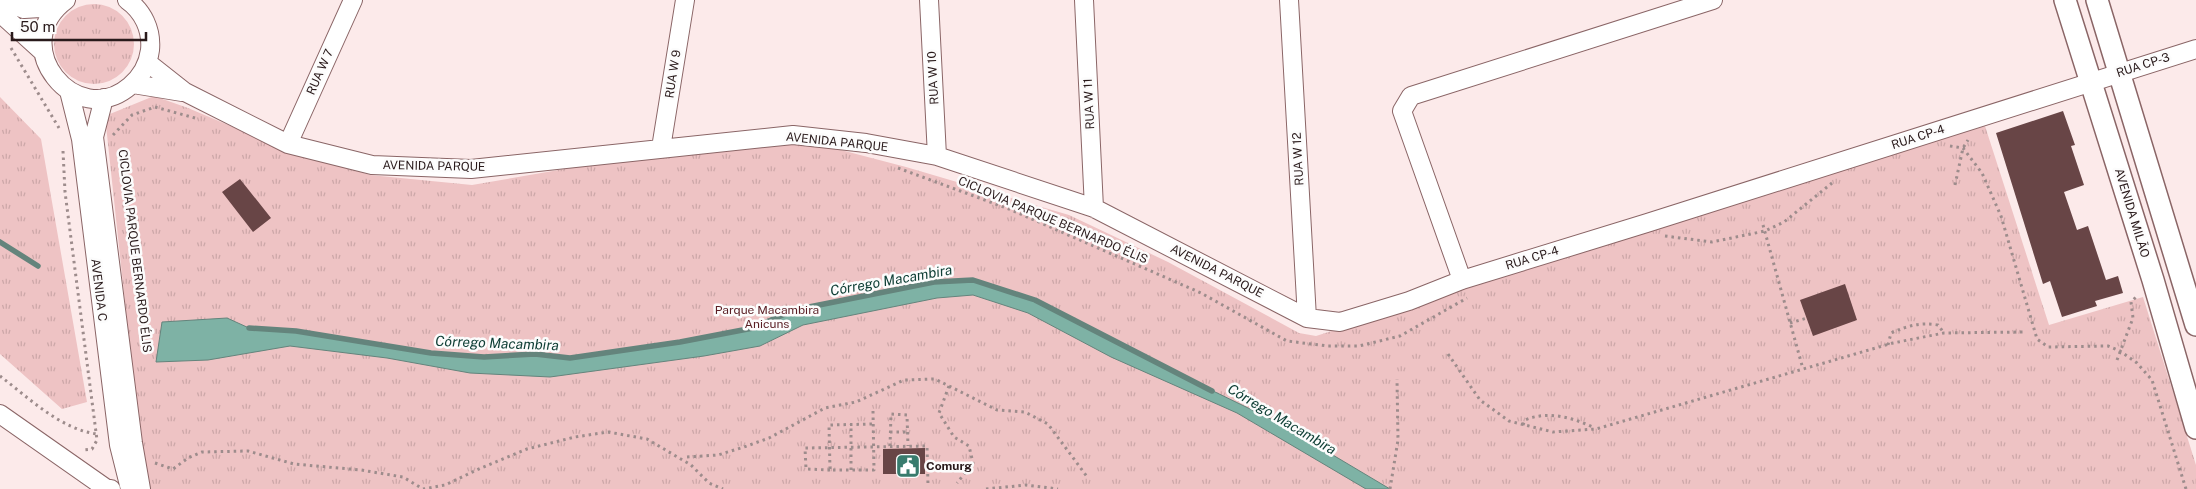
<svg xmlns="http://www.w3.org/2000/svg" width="2196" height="489" font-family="'Public Sans',sans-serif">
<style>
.grass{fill:url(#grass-tufts)}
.water{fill:#7eb2a5;stroke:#64847c}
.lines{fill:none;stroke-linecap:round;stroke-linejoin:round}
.stream{stroke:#64847c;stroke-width:5.5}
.building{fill:#684546}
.minor-casing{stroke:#8a6566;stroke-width:20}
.major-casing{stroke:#8a6566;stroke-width:24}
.path{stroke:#9d8c8c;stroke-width:3;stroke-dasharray:2.5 4;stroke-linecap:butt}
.minor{stroke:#fff;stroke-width:18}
.major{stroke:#fff;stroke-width:21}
.labels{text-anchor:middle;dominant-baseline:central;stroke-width:5;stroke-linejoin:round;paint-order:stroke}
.street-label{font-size:12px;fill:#291a1b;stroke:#fcfcfc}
.park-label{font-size:12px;fill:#5a1e24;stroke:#fcfcfc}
.poi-label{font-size:12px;font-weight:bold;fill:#291a1b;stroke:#fcfcfc;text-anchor:start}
.water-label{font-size:14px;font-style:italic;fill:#114037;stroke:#fcfcfc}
</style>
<defs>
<pattern id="grass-tufts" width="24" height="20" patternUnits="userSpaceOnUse" patternTransform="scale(1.25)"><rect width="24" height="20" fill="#eec3c4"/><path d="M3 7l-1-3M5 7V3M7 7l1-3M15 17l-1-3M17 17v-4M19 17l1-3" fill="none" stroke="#cca7a8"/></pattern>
</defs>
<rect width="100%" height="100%" fill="#fceaea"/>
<path class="grass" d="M54 44a40 40 0 1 1 80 0a40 40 0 1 1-80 0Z
M 154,96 L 188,108 L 285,149 L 370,175 L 472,185 L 668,151 L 745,145 L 818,144 L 906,167 L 1069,215 L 1168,262 L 1299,333 L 1316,336 L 1852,164 L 1985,126 L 2049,325 L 2143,297 L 2196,465 L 2196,489 L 145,489 L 105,116 Z
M 0,97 L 41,139 L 87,402 L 62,409 L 0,354 Z"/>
<path class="water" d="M 973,280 L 1035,300 L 1211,390 L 1279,423 L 1390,489 L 1366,489 L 1237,413 L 1111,357 L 1028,313 L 973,295 L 937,298 L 803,325 L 760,346 L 704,356 L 550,377 L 470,373 L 387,358 L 290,346 L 208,360 L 156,362 L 162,322 L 227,318 L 249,328 L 296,331 L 431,353 L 484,357 L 535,354 L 570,358 L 680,342 L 753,328 L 794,310 L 934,282 Z"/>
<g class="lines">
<path class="stream" d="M 0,242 L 38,266
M 249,328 L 296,331 L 431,353 L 484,357 L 535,354 L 570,358 L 680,342 L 753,328 L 794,310 L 934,282 L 973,280 L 1035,300 L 1212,391"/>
</g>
<path class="building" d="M 2063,111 L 2075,145 L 2071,146 L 2084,185 L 2064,192 L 2077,230 L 2088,226 L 2106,280 L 2118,276 L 2123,293 L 2095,301 L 2097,306 L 2062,317 L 2050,281 L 2043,284 L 1996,133 Z
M 240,179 L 271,218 L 253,232 L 222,192 Z
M 1845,284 L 1857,320 L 1813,336 L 1800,300 Z
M 925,448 L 925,474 L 883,474 L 883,449 Z"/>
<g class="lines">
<defs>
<path id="minor" d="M 1,0 L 24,9 L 57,7
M 66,0 C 5,45 76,132 130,86 C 141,77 148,65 150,50 C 152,30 143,11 127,0
M 929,0 L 937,156
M 1084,0 L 1094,208
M 1289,0 L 1307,318
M 0,13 L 43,52
M 147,62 L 185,92 L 288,144 L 372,165 L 471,169 L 793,135 L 866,143 L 937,156 L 1094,208 L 1307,318 L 1340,322 L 1409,301 L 1462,280 L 1647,223 L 2196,49
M 133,84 L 182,92
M 69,91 L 81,139 L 119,445 L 130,489
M 104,98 L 94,137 L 133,443 L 141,489
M 288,144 L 353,0
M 661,148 L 685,0
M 1462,280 L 1402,111 L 1411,96 L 1713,0
M 0,414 L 107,489 L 111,489"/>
<path id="major" d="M 2065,0 L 2153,280 L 2196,428
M 2097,0 L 2196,325"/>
</defs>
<use href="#minor" class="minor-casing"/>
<use href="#major" class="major-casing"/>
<path class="path" d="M 11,48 L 59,128
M 113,135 L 132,115 L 155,107 L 195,118
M 1950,146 L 1963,148 L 1982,173 L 2001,216 L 2037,339 L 2048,347 L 2108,346 L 2120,351 L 2137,363 L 2152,380 L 2186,489
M 63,151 L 65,192 L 97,440 L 92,449 L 82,450
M 898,168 L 1009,209 L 1201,293 L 1287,341 L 1328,346 L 1359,346 L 1400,336 L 1467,298
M 1955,185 L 1963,148 L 1968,140
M 1763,225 L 1803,369
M 1665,236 L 1712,242 L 1765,231 L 1784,222 L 1832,183
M 1790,323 L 1807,318
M 1888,345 L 1891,333 C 1907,326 1920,322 1938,325 L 1944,333
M 1448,354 L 1480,400 L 1509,421 L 1553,432 L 1596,429 L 1893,343 L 1944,333 L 2024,332
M 2117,360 L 2133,318 L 2131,302 L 2138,295
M 0,376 C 29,398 60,429 97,434
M 949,386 L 939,413 L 954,437 L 969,446 L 973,463 L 957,483
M 873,411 L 874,470 L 830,470 L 829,425 L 873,424
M 1523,425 L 1525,420 C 1549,410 1573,418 1595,428
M 890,432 L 907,432
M 890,446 L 891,414 L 907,415 L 908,446
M 687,457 L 718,455 L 744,447 L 769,438 L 825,408 L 856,402 L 904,380 L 935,379 L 997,410 L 1025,412 L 1048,424 L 1088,478
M 155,463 L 173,469 L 188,458 L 202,452 L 248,451 L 294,464 L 361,470 L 403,477 L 423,489 L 445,485 L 481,468 L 527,449 L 575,437 L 608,432 L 647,439 L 691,465 L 709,483 L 723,489
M 830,470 L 806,469 L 805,448 L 927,446 L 928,485
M 851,470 L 851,424
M 986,489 L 1026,485 L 1058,489
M 1390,489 L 1398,440 L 1397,379"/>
<use href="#minor" class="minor"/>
<use href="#major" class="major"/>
</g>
<defs>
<symbol id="civic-square" viewBox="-11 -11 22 22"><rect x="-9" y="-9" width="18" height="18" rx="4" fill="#387b6d" stroke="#fcfcfc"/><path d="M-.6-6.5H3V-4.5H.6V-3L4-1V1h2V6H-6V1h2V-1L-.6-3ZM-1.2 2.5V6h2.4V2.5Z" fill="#fff"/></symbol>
</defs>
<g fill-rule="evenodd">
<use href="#civic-square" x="894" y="452" width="28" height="28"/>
</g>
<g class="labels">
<g class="street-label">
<text transform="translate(2143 65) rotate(-18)">RUA CP-3</text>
<text transform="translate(320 72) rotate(-66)">RUA W 7</text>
<text transform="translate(673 74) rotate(-81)">RUA W 9</text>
<text transform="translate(933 78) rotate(-93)">RUA W 10</text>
<text transform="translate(1089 104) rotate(-93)">RUA W 11</text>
<text transform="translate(1918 137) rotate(-18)">RUA CP-4</text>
<text transform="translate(837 142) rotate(6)">AVENIDA PARQUE</text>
<text transform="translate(1298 159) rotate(-93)">RUA W 12</text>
<text transform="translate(434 166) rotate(1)">AVENIDA PARQUE</text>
<text transform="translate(2132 213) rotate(73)">AVENIDA MILÃO</text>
<text transform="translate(1053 220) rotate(23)">CICLOVIA PARQUE BERNARDO ÉLIS</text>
<text transform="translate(135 251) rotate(83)">CICLOVIA PARQUE BERNARDO ÉLIS</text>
<text transform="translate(1532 258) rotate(-17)">RUA CP-4</text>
<text transform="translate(1217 271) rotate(27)">AVENIDA PARQUE</text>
<text transform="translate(99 290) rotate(83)">AVENIDA C</text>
</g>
<g class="park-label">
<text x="767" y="310">Parque Macambira<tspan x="767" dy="14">Anicuns</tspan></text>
</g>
<g class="poi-label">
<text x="926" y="466">Comurg</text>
</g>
<g class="water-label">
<text transform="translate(891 280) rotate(-10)">Córrego Macambira</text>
<text transform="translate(497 343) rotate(2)">Córrego Macambira</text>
<text transform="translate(1282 419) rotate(31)">Córrego Macambira</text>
</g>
</g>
<path d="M12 32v8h134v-8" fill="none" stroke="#291a1b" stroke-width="2.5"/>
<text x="20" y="32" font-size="15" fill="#291a1b" stroke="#fcfcfc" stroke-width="4" paint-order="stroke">50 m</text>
</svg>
